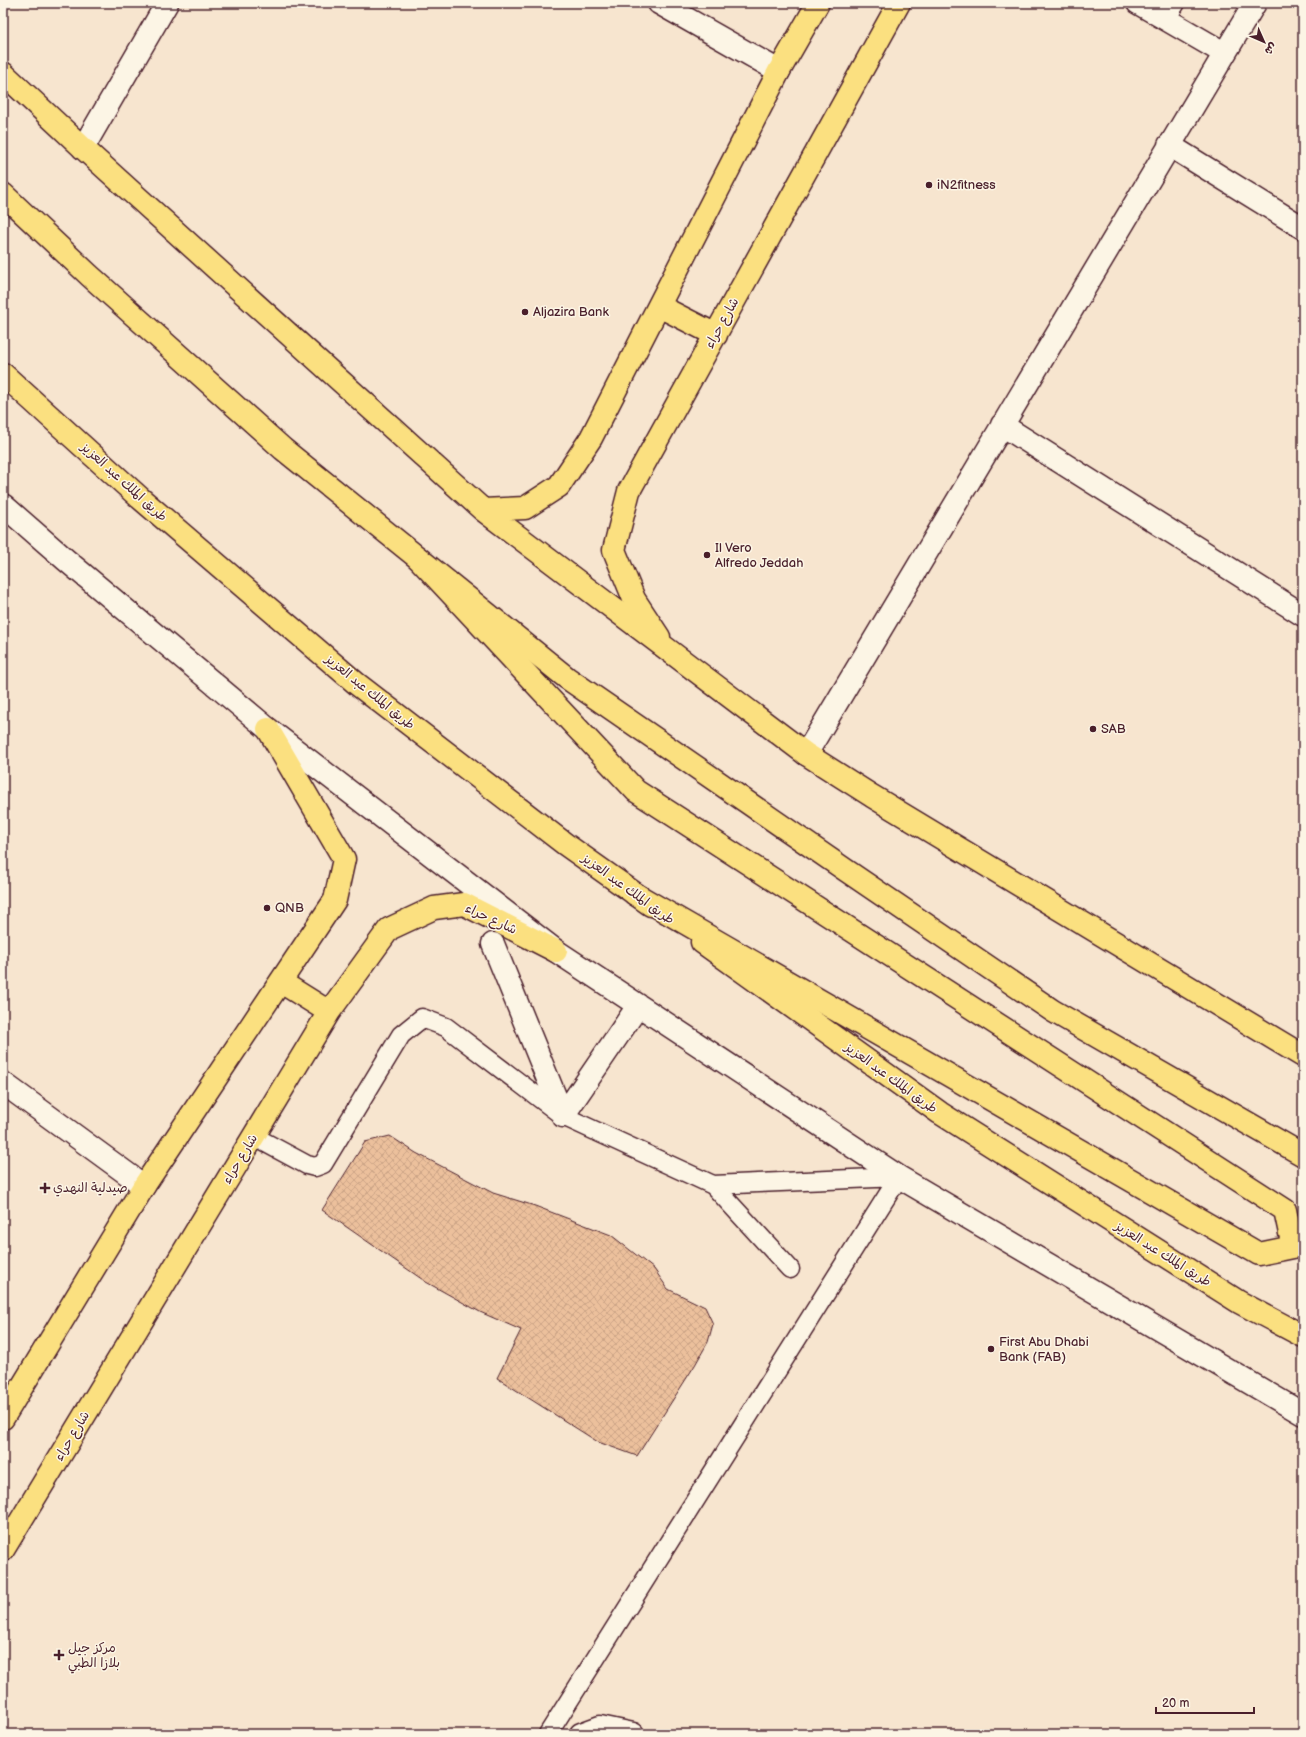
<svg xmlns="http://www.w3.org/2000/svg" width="1306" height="1737" font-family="'Balsamiq Sans','Playpen Sans Arabic',sans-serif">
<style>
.building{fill:url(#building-cross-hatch);stroke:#4a1f2b}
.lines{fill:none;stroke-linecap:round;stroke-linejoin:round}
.service-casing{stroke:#4a1f2b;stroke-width:21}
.minor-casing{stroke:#4a1f2b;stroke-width:25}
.secondary-casing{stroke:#4a1f2b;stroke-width:25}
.primary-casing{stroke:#4a1f2b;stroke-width:25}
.trunk-casing{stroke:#4a1f2b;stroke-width:25}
.service{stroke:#fcf5e5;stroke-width:18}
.minor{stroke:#fcf5e5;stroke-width:22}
.secondary{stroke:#fcf5e5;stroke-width:22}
.primary{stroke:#fbe080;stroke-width:22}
.trunk{stroke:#fbe080;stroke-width:22}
.poi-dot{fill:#4a1f2b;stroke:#fcf5e5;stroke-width:1.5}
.labels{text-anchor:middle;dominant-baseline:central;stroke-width:3;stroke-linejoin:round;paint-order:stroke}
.poi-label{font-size:13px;fill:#4a1f2b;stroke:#fcf5e5;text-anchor:start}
.street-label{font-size:13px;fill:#4a1f2b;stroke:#fcf5e5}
</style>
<defs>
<pattern id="building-cross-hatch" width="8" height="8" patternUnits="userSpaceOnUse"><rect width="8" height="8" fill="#ecc09c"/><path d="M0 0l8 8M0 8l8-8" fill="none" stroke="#cca587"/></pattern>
</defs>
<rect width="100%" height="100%" fill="#f7e5cf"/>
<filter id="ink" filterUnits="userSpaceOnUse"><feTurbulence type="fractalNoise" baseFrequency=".025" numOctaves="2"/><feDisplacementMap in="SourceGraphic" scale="8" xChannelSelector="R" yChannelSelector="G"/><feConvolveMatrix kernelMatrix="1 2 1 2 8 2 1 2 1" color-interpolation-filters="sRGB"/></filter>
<g filter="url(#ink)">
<path class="building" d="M 390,1136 L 416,1153 L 493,1193 L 535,1206 L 611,1235 L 654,1269 L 668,1289 L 705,1307 L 713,1324 L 708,1342 L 695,1365 L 637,1456 L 598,1442 L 497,1378 L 521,1330 L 480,1312 L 426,1282 L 322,1210 L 365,1142 Z"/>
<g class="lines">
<defs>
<path id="service" d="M 1166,19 L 1176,3
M 253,1136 L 307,1165 L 315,1167 L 323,1164 L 401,1035 L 422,1018 L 446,1027 L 563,1116 L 713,1185 L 899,1177
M 713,1185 L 790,1269
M 548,1734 L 899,1177"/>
<path id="minor" d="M 659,3 L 779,71
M 1138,3 L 1224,53
M 1169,145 L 1303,228
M 83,148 L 167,3
M 1002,425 L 1303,615
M 806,754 L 1255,3
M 493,944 L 563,1116 L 638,1006
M 3,1083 L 144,1186
M 581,1734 L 600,1727 L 633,1734"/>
<path id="secondary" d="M 3,505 L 66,560 L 268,729 L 556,951 L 899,1177 L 1303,1414"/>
<path id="primary" d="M 3,73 L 83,148 L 483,510 L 806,754 L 872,796 L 1303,1056
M 3,194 L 89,275 L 283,449 L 567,678 L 847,871 L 1053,1011 L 1303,1155
M 659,306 L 716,335
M 3,374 L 140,498 L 357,684 L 565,844 L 651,905
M 483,510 L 525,508 L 559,486 L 591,438 L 779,71 L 818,3
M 659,637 L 634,599 L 614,550 L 629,491 L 899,3
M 702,942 L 940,1113 L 1239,1302 L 1303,1336
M 281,982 L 329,1012
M 3,1418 L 144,1186 L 335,900 L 344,859 L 268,729
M 3,1550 L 329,1012 L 389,929 L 434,908 L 464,904 L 556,951"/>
<path id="trunk" d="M 418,558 L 636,791 L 1285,1210 L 1293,1247 L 1259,1254 L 635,894"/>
</defs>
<use href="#service" class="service-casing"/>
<use href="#minor" class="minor-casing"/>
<use href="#secondary" class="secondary-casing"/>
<use href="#primary" class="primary-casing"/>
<use href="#trunk" class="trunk-casing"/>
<use href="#service" class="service"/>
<use href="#minor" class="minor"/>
<use href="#secondary" class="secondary"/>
<use href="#primary" class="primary"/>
<use href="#trunk" class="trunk"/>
</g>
</g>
<g class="poi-dot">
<circle cx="929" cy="185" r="4"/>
<circle cx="525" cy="312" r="4"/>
<circle cx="707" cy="555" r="4"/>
<circle cx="1093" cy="729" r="4"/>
<circle cx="267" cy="908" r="4"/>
<path d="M43 1182h4v4h4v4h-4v4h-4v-4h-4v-4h4z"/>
<circle cx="991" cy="1349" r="4"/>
<path d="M57 1649h4v4h4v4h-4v4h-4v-4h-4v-4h4z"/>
</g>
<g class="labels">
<g class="poi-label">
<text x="937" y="185">iN2fitness</text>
<text x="533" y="312">Aljazira Bank</text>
<text x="715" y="548">Il Vero<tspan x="715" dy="15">Alfredo Jeddah</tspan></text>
<text x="1101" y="729">SAB</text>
<text x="275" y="908">QNB</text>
<text x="53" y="1188">صيدلية النهدي</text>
<text x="999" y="1342">First Abu Dhabi<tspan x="999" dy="15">Bank (FAB)</tspan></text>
<text x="68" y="1648">مركز جيل<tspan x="68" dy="15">بلازا الطبي</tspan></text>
</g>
<g class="street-label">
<text transform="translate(722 323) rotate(-61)">شارع حراء</text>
<text transform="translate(124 482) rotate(42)">طريق الملك عبد العزيز</text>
<text transform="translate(370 692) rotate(39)">طريق الملك عبد العزيز</text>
<text transform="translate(628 889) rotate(36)">طريق الملك عبد العزيز</text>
<text transform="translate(491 919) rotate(25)">شارع حراء</text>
<text transform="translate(891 1078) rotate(36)">طريق الملك عبد العزيز</text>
<text transform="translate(240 1159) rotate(-59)">شارع حراء</text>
<text transform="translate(1163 1254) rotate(32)">طريق الملك عبد العزيز</text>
<text transform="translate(72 1436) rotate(-59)">شارع حراء</text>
</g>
</g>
<rect width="1306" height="1737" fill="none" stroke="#fcf5e5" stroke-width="16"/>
<rect x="8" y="8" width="1290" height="1721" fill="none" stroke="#4a1f2b" stroke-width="1.5" filter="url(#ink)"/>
<g transform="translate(1264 42) rotate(135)" stroke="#fcf5e5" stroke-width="3" paint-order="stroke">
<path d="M0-3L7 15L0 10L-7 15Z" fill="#4a1f2b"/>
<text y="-6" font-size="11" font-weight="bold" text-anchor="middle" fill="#4a1f2b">ش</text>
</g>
<path d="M1156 1707v6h98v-6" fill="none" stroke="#4a1f2b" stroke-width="2"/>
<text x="1162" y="1707" font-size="12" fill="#4a1f2b" stroke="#fcf5e5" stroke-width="3" paint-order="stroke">20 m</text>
</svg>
